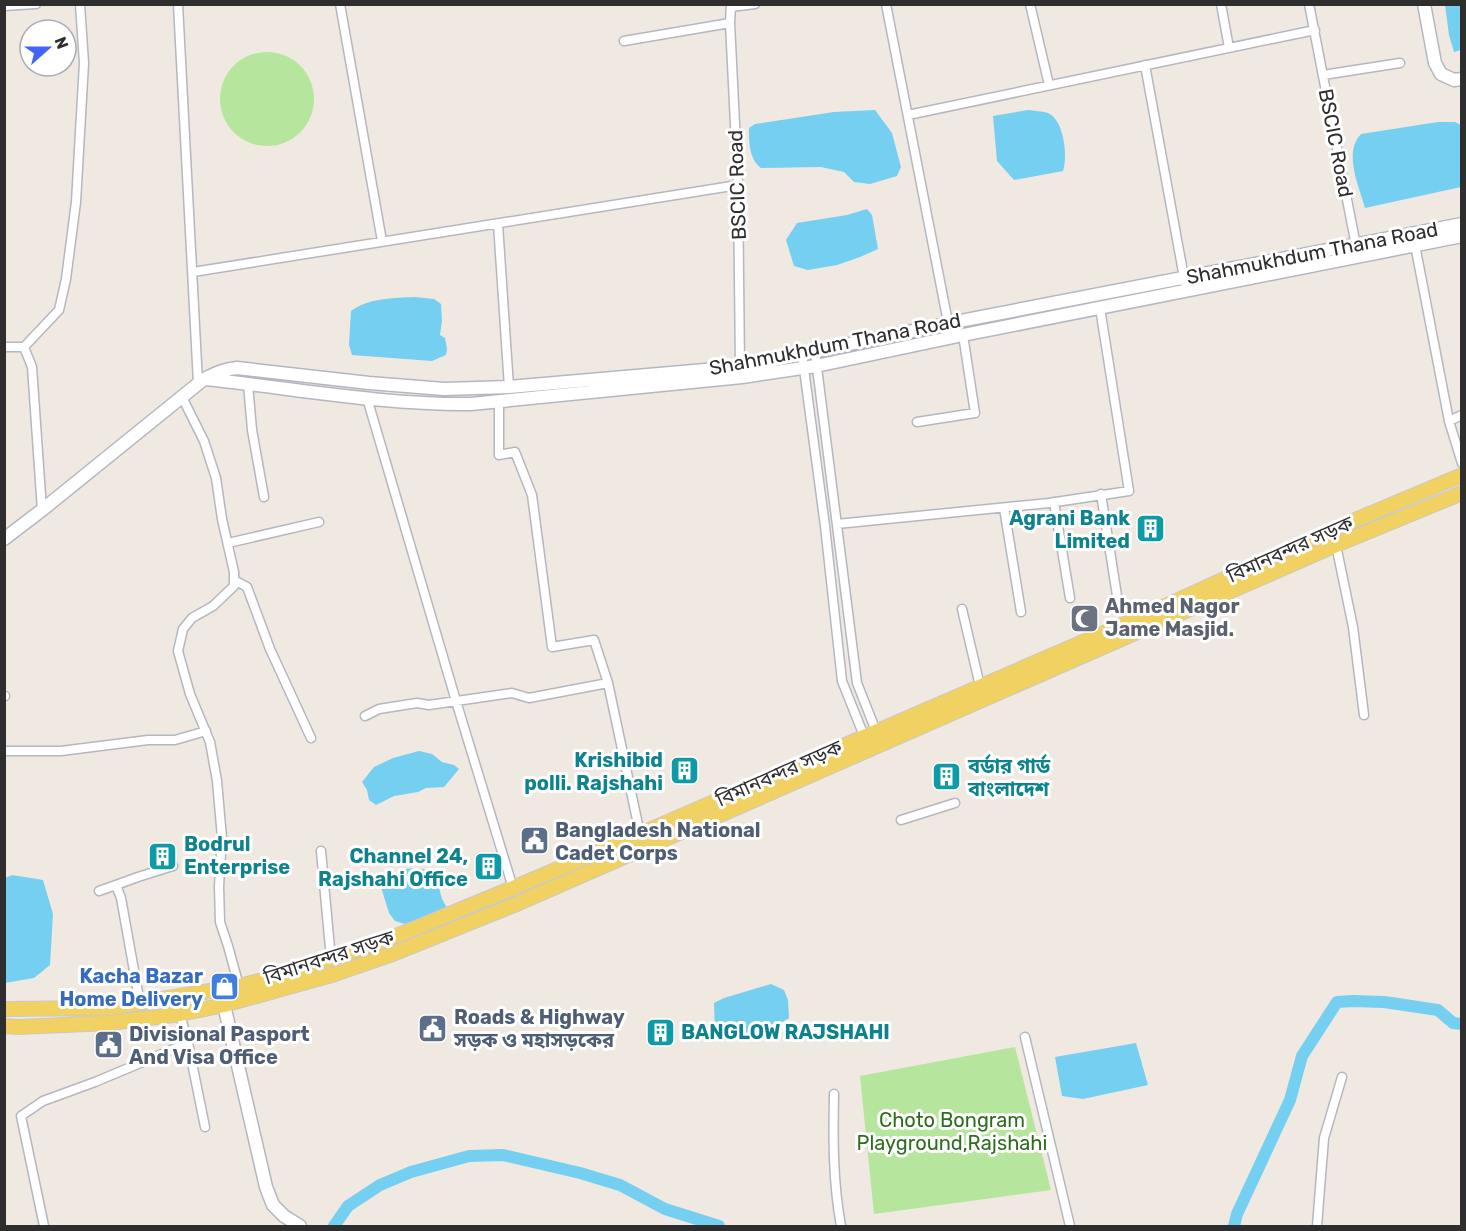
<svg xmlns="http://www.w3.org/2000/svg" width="1466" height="1231" font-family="Rubik,'Noto Sans Bengali',sans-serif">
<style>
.green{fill:#b6e59e}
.water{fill:#75cff0}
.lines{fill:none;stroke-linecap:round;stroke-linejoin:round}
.canal{stroke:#75cff0;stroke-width:12}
.street-casing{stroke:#b4b7c1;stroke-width:11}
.secondary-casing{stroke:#b4b7c1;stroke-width:15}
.primary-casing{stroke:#c9c9c9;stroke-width:16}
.street{stroke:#fff;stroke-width:8}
.secondary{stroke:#fff;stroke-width:12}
.primary{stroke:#f2d163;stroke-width:14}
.labels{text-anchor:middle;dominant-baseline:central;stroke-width:6;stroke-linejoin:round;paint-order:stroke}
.street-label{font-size:20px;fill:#2e2e2e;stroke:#fff}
.culture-label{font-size:20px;font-weight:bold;fill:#0d838f;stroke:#fff;text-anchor:end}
.worship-label{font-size:20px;font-weight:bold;fill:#5b616d;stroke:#fff;text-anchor:start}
.service-label{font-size:20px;font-weight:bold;fill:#4e5e75;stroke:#fff;text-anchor:start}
.shop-label{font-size:20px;font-weight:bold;fill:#366cbe;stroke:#fff;text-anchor:end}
.park-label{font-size:20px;fill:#2c6e1b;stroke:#fff}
</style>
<rect width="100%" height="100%" fill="#efe9e1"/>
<path class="green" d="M220 99a47 47 0 1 1 94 0a47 47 0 1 1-94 0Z
M 1015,1047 L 1051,1190 L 874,1214 L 860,1076 Z"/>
<path class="water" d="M 1445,5 L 1461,5 L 1461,50 L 1454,52 L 1449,35 Z
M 875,110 L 892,133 L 901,167 L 897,176 L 870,184 L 854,182 L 844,172 L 821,167 L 761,168 C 749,159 749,142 749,128 L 755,124 L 834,112 Z
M 1028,110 C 1034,111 1042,111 1048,113 C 1064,120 1068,156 1063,171 L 1014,180 L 997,161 L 993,116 Z
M 1438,122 L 1455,122 L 1461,125 L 1461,187 L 1365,208 C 1359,186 1343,153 1361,134 Z
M 867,209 L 872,215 L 878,249 L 860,257 L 837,265 L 808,270 L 794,266 L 786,240 L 797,223 L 847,215 Z
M 415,297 L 434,299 L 441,304 L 442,321 L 440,335 L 445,338 L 447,349 L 446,355 L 432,361 L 352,355 L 349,345 L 351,311 C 368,298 394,298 415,297 Z
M 419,751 L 432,754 L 442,762 L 454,765 L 459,769 L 444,787 L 426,788 L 418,792 L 394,796 L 376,805 L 369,800 L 367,790 L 362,782 L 374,767 L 393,758 Z
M 415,868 L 430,870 L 437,868 L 445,873 L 446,878 L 438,884 L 442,899 L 447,908 L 433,915 L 405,924 L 395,921 L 389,913 L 381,887 L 384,878 L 394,878 L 402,875 L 404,869 Z
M 12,875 L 43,880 L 53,914 L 50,965 L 34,978 L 5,983 L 5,878 Z
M 771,984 L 784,990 L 788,1000 L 789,1018 C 768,1032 744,1035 719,1037 L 715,1032 L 714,1003 L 724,998 Z
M 1136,1043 L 1148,1085 L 1083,1099 L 1062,1096 L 1055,1057 Z"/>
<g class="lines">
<path class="canal" d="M 334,1226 L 348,1206 L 380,1185 L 411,1172 L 469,1156 L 503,1155 L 580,1173 L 620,1185 L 665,1209 L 719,1226
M 1234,1226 L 1237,1214 L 1290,1100 L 1302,1056 L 1337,1002 L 1353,1001 L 1384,1002 L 1438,1010 L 1453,1023 L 1462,1024"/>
<defs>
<path id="street" d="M 178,4 L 198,383
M 340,4 L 382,241
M 731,4 L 730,23 L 738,185 L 740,367
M 886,4 L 951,338
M 1030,4 L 1049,85
M 1221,4 L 1229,48
M 1309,4 L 1358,256
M 4,6 L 36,4
M 731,7 L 755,4
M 624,41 L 730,23
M 1145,65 L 1185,283
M 1323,75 L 1400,63
M 908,115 L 1315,30
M 498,224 L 509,387
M 1415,245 L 1449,421
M 193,272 L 738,185
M 4,347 L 24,347 L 32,367 L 42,510
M 24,347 L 59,310 L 66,279 L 76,202 L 84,63 L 80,4
M 815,352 L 857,683 L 876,731
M 802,354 L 825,526 L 842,681 L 864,736
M 248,384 L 252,430 L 264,497
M 182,397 L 204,441 L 216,478 L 222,519 L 234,572 L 234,586 L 213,606 L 192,618 L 183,629 L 178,651 L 190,694 L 210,742 L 217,781 L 222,838 L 219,886 L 220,922 L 228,946 L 239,986
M 367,398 L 456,701 L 513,888
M 499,400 L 499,455 L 515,452 L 532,495 L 552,647 L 594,640 L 608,683 L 640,834
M 1462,415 L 1449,421 L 1462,463
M 917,422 L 975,413 L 963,335
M 1101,494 L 1118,602
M 1054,502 L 1070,598
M 1004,508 L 1021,612
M 837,524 L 1049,503 L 1129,491 L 1100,308
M 228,543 L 319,522
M 1336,545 L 1353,627 L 1364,715
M 234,580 L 247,587 L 270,649 L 311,738
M 962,609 L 980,686
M 4,696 L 5,696
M 365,716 L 379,709 L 417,703 L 429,705 L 512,693 L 529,698 L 608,683
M 4,751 L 61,751 L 148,740 L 175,740 L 206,731
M 901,820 L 955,803
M 321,851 L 331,959
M 116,885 L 138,877 L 173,866
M 99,891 L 116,885 L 121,898 L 140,1004
M 180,1014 L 188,1043 L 205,1127
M 1025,1037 L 1070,1226
M 834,1094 C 833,1139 833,1183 841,1226
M 44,1226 L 21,1116 L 43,1101 L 95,1082 L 188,1043
M 1317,1226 L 1324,1138 L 1342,1077"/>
<path id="secondary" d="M 1424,4 L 1435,63 L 1441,74 L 1454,80 L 1462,79
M 205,379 C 293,388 382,405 471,404 L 742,377 L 816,366 L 963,335 L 1462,236
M 4,539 L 42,510 L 204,379 C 215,374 224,369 237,368 L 369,383 L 444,389 L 509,387 L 740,367 L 960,321 L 1462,224
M 224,1005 L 266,1187 L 273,1205 L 284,1216 L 300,1226"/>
<path id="primary" d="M 4,1009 L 110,1008 L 239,986 L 286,974 L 384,941 L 513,888 L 640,834 L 1152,612 L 1334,529 L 1462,475
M 4,1026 L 18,1027 L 110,1023 L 180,1014 L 224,1005 L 335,974 L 390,955 L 519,903 L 1336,545 L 1462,493"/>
</defs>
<use href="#street" class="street-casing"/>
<use href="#secondary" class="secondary-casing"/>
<use href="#primary" class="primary-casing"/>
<use href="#street" class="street"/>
<use href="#secondary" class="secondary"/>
<use href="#primary" class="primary"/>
</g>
<defs>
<symbol id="building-square" viewBox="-11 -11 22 22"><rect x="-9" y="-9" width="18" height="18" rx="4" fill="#0f9aa8" stroke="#fff"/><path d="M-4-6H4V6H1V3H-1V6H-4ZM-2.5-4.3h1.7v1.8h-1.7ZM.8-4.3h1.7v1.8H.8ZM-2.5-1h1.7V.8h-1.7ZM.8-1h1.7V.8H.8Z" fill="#fff"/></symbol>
<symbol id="mosque-square" viewBox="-11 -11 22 22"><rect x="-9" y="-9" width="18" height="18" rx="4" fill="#6b7280" stroke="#fff"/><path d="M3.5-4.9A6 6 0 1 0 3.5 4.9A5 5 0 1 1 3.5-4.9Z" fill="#fff"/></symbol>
<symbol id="civic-square" viewBox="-11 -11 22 22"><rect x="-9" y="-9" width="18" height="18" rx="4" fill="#5c6f8a" stroke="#fff"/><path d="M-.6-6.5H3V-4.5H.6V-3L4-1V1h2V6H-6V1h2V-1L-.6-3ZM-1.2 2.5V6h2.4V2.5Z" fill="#fff"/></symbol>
<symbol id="shop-square" viewBox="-11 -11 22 22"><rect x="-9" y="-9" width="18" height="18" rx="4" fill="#3f7fe0" stroke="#fff"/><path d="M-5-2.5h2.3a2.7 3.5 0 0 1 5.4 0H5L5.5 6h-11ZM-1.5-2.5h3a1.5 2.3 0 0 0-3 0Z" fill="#fff"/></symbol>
</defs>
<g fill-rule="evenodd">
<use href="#building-square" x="1134" y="512" width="33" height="33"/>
<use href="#mosque-square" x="1068" y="602" width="33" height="33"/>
<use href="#building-square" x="668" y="754" width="33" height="33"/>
<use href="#building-square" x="930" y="760" width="33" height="33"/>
<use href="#civic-square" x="518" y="824" width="33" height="33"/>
<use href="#building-square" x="146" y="840" width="33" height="33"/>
<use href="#building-square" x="472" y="850" width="33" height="33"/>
<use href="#shop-square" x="208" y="970" width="33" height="33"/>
<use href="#civic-square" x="416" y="1012" width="33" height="33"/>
<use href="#building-square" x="644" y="1016" width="33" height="33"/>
<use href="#civic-square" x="92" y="1028" width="33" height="33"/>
</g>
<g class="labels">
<g class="street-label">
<text transform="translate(1336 143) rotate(79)">BSCIC Road</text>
<text transform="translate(737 185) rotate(-92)">BSCIC Road</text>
<text transform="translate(1312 253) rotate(-11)">Shahmukhdum Thana Road</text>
<text transform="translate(835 344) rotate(-11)">Shahmukhdum Thana Road</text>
<text transform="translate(1290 549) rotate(-24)">বিমানবন্দর সড়ক</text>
<text transform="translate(779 773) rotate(-24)">বিমানবন্দর সড়ক</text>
<text transform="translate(329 957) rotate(-18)">বিমানবন্দর সড়ক</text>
</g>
<g class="culture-label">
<text x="1130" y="518">Agrani Bank<tspan x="1130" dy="23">Limited</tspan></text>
<text x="663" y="760">Krishibid<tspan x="663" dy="23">polli. Rajshahi</tspan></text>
<text x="968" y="766" text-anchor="start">বর্ডার গার্ড<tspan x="968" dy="23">বাংলাদেশ</tspan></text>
<text x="184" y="844" text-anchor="start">Bodrul<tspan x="184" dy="23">Enterprise</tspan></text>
<text x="468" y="856">Channel 24,<tspan x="468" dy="23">Rajshahi Office</tspan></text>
<text x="681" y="1032" text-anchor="start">BANGLOW RAJSHAHI</text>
</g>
<g class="worship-label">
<text x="1105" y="606">Ahmed Nagor<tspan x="1105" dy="23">Jame Masjid.</tspan></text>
</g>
<g class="service-label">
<text x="555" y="830">Bangladesh National<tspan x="555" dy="23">Cadet Corps</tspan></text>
<text x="454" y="1017">Roads &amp; Highway<tspan x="454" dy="23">সড়ক ও মহাসড়কের</tspan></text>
<text x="129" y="1034">Divisional Pasport<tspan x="129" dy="23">And Visa Office</tspan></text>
</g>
<g class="shop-label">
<text x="203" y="976">Kacha Bazar<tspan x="203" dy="23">Home Delivery</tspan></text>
</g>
<g class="park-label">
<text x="952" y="1120">Choto Bongram<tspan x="952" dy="23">Playground,Rajshahi</tspan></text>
</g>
</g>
<rect width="1466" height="1231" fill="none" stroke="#2e2e2e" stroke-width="12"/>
<g transform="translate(48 48) rotate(69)"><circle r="28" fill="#ffffff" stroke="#ababab" stroke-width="1.5"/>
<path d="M0-4.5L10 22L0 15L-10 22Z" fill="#4264fb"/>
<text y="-9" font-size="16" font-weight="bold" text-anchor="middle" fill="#2e2e2e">N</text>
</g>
</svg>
